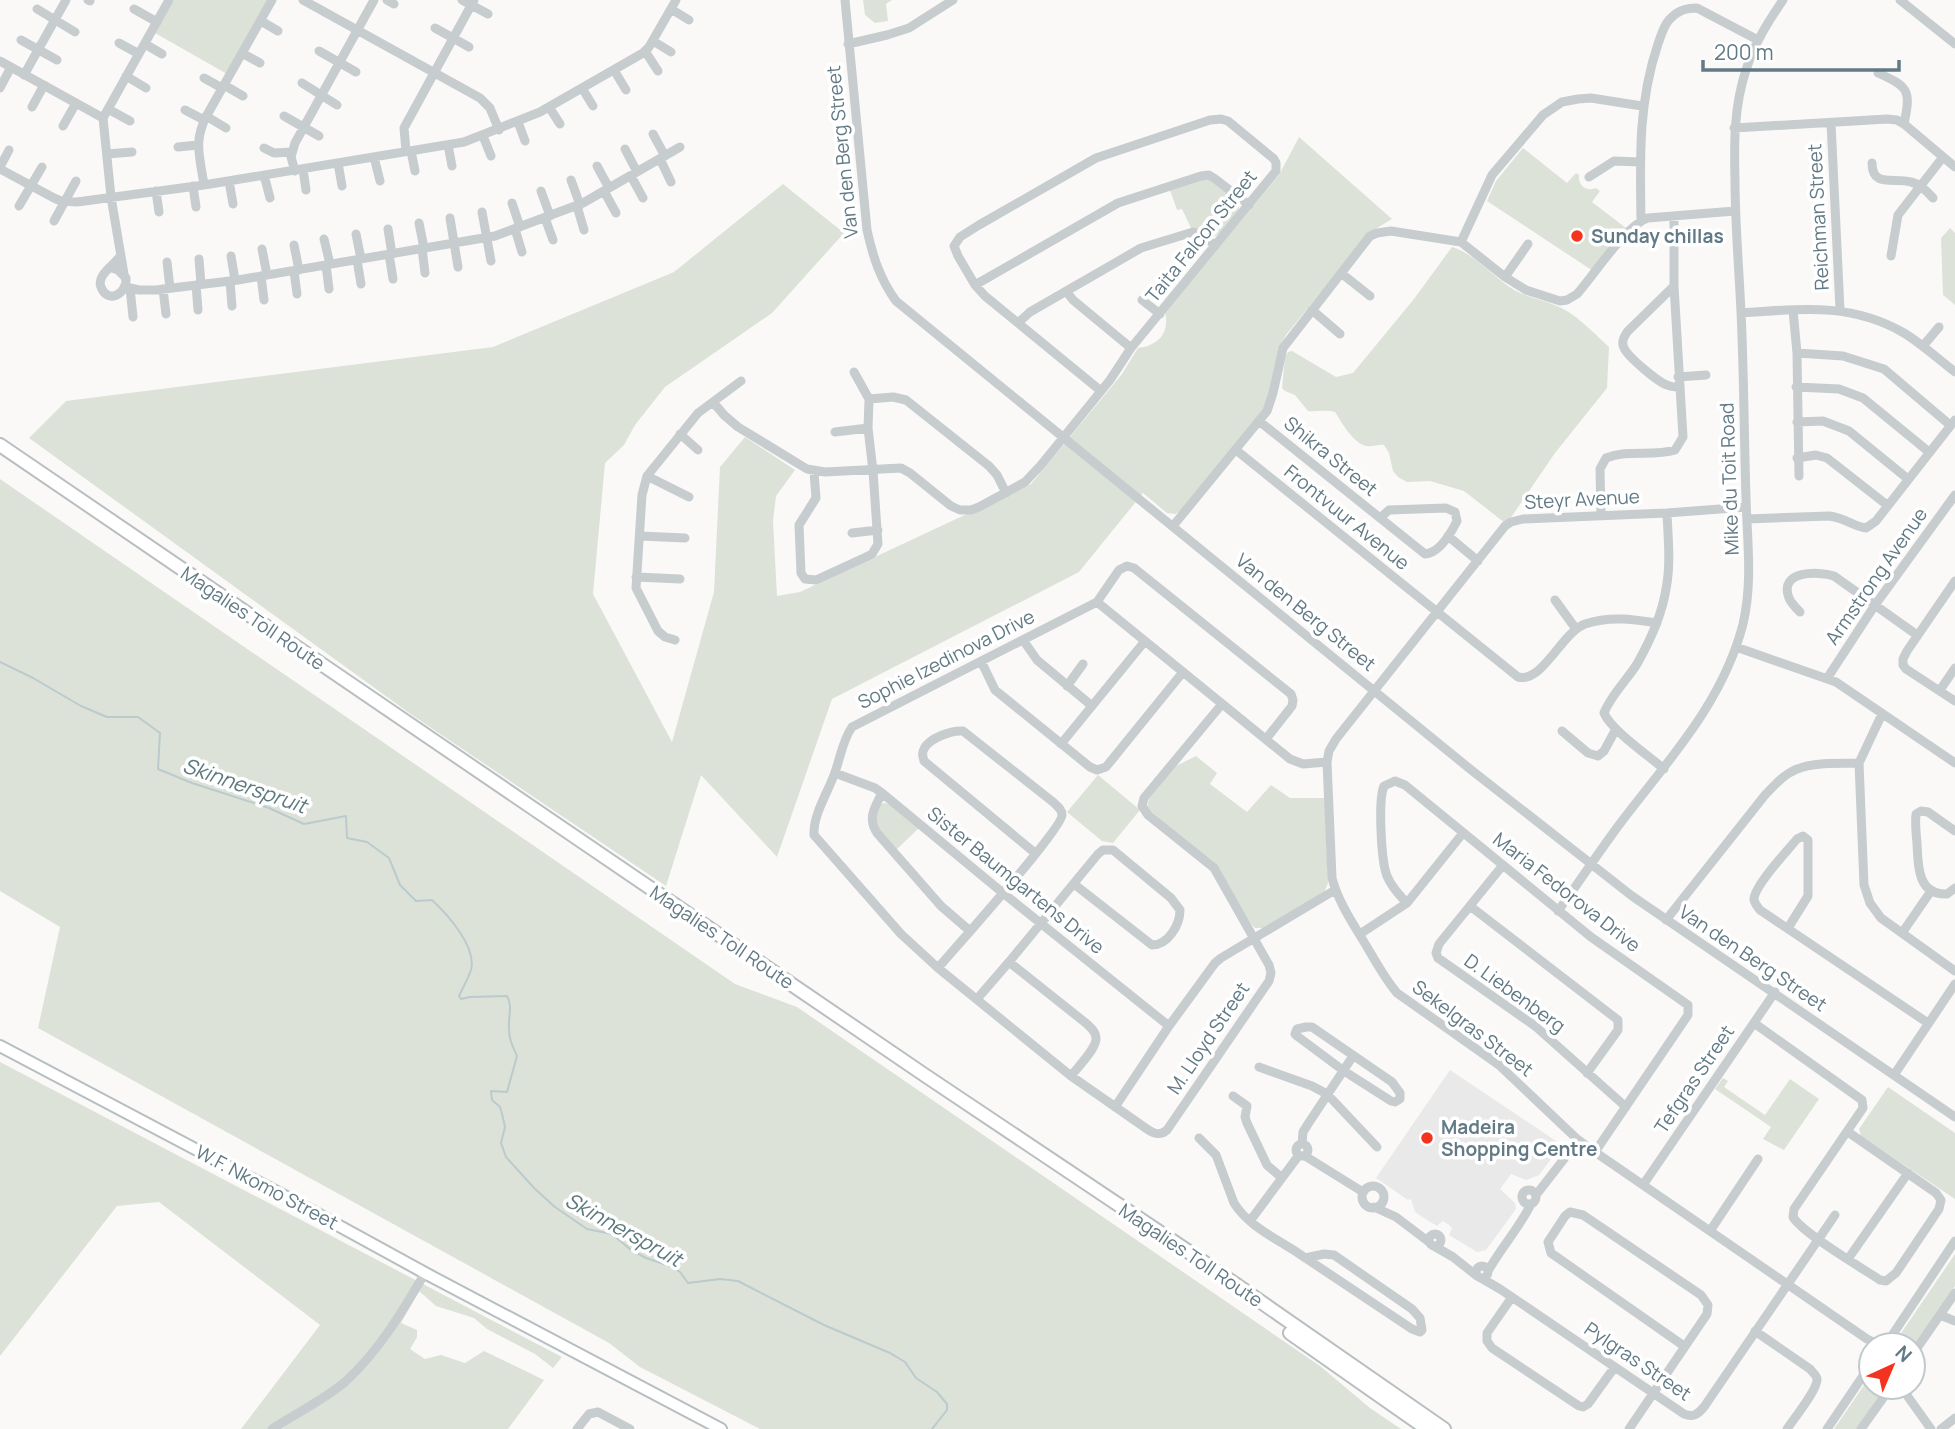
<svg xmlns="http://www.w3.org/2000/svg" width="1955" height="1429" font-family="Manrope,sans-serif">
<style>
.built{fill:#e8e9e8}
.green{fill:#dce2d8}
.lines{fill:none;stroke-linecap:round;stroke-linejoin:round}
.stream{stroke:#bbcbcd;stroke-width:2}
.major-casing{stroke:#b7bec1;stroke-width:14}
.highway-casing{stroke:#b9bec1;stroke-width:16}
.minor{stroke:#c7cccf;stroke-width:9}
.major{stroke:#fff;stroke-width:10}
.highway{stroke:#fff;stroke-width:12}
.poi-dot{fill:#f3331e;stroke:#fff;stroke-width:2.5}
.labels{text-anchor:middle;dominant-baseline:central;stroke-width:7;stroke-linejoin:round;paint-order:stroke}
.street-label{font-size:19px;fill:#627a85;stroke:#fff}
.poi-label{font-size:19px;font-weight:bold;fill:#627a85;stroke:#fff;text-anchor:start}
.water-label{font-size:21px;font-style:italic;fill:#5d7a7e;stroke:#fff}
</style>
<rect width="100%" height="100%" fill="#faf9f7"/>
<path class="built" d="M 1450,1070 L 1556,1141 L 1557,1151 L 1539,1175 L 1526,1180 L 1511,1174 L 1500,1189 L 1515,1203 L 1516,1209 L 1486,1250 L 1477,1252 L 1449,1235 L 1452,1228 L 1449,1225 L 1443,1221 L 1437,1226 L 1427,1220 L 1415,1212 L 1411,1199 L 1408,1200 L 1376,1178 Z"/>
<path class="green" d="M 174,0 L 268,0 L 227,74 L 155,33 Z
M 863,0 L 892,0 L 886,4 L 888,21 L 875,23 L 865,15 Z
M 1299,137 L 1392,219 L 1369,233 L 1286,335 C 1273,356 1275,380 1268,404 L 1184,509 L 1175,514 L 1167,513 L 1143,493 L 1079,572 L 832,699 L 777,857 L 701,775 L 666,886 L 412,715 L 29,438 L 66,401 L 493,347 L 674,272 L 783,184 L 844,233 L 772,313 L 665,387 L 635,425 L 624,445 L 605,463 L 593,594 L 672,742 L 714,592 L 720,467 L 745,437 L 795,470 L 776,496 L 773,521 L 777,596 L 800,592 L 1031,484 L 1122,374 L 1138,348 C 1158,346 1170,333 1165,312 L 1279,175 Z
M 1523,148 L 1567,183 L 1576,173 L 1579,175 C 1578,186 1586,192 1596,188 L 1600,191 L 1592,202 L 1626,228 L 1593,271 L 1487,201 L 1496,181 Z
M 1204,179 L 1209,179 L 1238,201 C 1238,203 1240,205 1239,207 C 1239,216 1221,233 1214,237 L 1205,231 L 1191,228 L 1182,209 L 1177,210 L 1170,190 Z
M 1950,228 L 1955,233 L 1955,305 L 1943,295 L 1941,238 Z
M 1452,247 C 1475,254 1491,275 1511,288 C 1525,297 1542,299 1557,306 C 1575,313 1595,334 1609,347 L 1607,388 L 1555,453 L 1510,519 L 1505,523 L 1464,491 L 1430,481 L 1407,482 L 1398,477 L 1393,471 L 1389,453 L 1384,445 C 1378,444 1373,447 1367,446 C 1353,444 1341,421 1335,412 C 1326,409 1317,412 1308,411 L 1295,395 L 1285,391 L 1282,388 L 1285,357 L 1288,352 L 1292,351 L 1336,377 L 1353,373 L 1414,299 Z
M 0,479 L 735,984 L 797,1007 L 1320,1366 L 1370,1408 L 1401,1429 L 760,1429 L 640,1367 L 609,1343 L 38,1028 L 60,927 L 0,891 Z
M 1196,756 L 1217,773 L 1210,784 L 1247,812 L 1271,785 L 1290,798 L 1325,798 L 1328,883 L 1324,893 L 1264,928 L 1255,928 L 1251,924 L 1218,868 L 1147,808 L 1149,799 L 1176,766 Z
M 1098,775 L 1140,810 L 1113,843 L 1102,841 L 1067,812 Z
M 884,803 L 889,804 L 920,827 L 897,849 L 876,827 L 874,822 L 881,804 Z
M 0,1062 L 562,1357 L 553,1368 L 535,1354 L 487,1329 L 474,1318 L 436,1306 L 419,1291 L 401,1323 L 417,1330 L 417,1337 L 410,1349 L 425,1359 L 441,1355 L 465,1363 L 484,1351 L 544,1380 L 508,1429 L 241,1429 L 320,1325 L 159,1202 L 117,1206 L 0,1356 Z
M 1723,1078 L 1728,1081 L 1724,1087 L 1765,1115 L 1790,1079 L 1819,1099 L 1784,1150 L 1763,1139 L 1771,1127 L 1715,1089 Z
M 1888,1087 L 1955,1133 L 1955,1199 L 1861,1136 L 1859,1129 Z
M 1955,1254 L 1955,1286 L 1913,1349 L 1913,1345 L 1893,1345 Z
M 1871,1375 L 1871,1387 L 1886,1387 L 1857,1429 L 1834,1429 Z"/>
<g class="lines">
<path class="stream" d="M 0,662 L 33,678 L 81,706 L 107,717 L 138,717 L 160,733 L 158,769 L 192,783 L 269,808 L 304,824 L 346,816 L 347,838 L 367,842 L 389,858 L 400,885 L 416,901 L 432,900 C 448,915 477,947 471,970 C 468,979 463,987 459,996 L 461,999 L 470,997 L 507,996 C 513,1006 508,1017 509,1029 C 509,1040 513,1047 517,1056 L 507,1092 L 491,1091 L 492,1100 L 500,1107 L 502,1114 L 505,1127 L 501,1143 L 506,1157 L 535,1189 L 555,1207 L 587,1229 L 612,1234 L 631,1250 L 646,1258 L 670,1266 L 680,1272 L 688,1283 L 720,1279 L 738,1281 L 824,1325 L 890,1353 L 905,1362 L 916,1378 L 937,1392 L 947,1404 L 947,1410 L 932,1429"/>
<defs>
<path id="major" d="M 0,1046 L 290,1199 L 425,1273 L 721,1429"/>
<path id="highway" d="M 0,445 L 926,1076 L 1189,1252 L 1444,1429
M 1290,1333 L 1427,1429"/>
</defs>
<use href="#major" class="major-casing"/>
<use href="#highway" class="highway-casing"/>
<path class="minor" d="M 88,0 L 90,1
M 303,0 L 480,98 L 490,108 L 499,130
M 387,0 L 394,4
M 462,0 L 488,14
M 845,0 L 867,230 C 873,257 880,279 896,301 L 1470,769 L 1632,896 L 1955,1117
M 1900,0 L 1955,44
M 37,9 L 75,32
M 134,9 L 157,22
M 671,9 L 689,20
M 261,21 L 278,31
M 435,28 L 469,47
M 21,40 L 57,60
M 653,41 L 671,52
M 119,43 L 139,54
M 145,44 L 162,54
M 848,44 L 887,35 L 909,28 L 953,0
M 319,51 L 356,72
M 645,51 L 658,71
M 242,53 L 260,63
M 0,61 L 103,118
M 614,70 L 626,90
M 1878,73 C 1909,87 1911,90 1904,124
M 24,75 L 66,0
M 126,76 L 146,88
M 204,78 L 222,88
M 302,83 L 337,105
M 224,85 L 243,96
M 0,88 L 11,67
M 582,88 L 593,106
M 32,107 L 44,85
M 549,107 L 560,124
M 108,109 L 130,121
M 185,110 L 204,120
M 206,116 L 226,128
M 284,116 L 319,136
M 103,118 L 111,197 L 124,274
M 103,118 L 169,0
M 518,122 L 525,141
M 1831,123 L 1840,310
M 63,126 L 76,103
M 1734,128 L 1887,119 L 1897,120 L 1904,124 L 1955,167
M 653,134 L 665,156
M 483,136 L 491,156
M 448,145 L 452,166
M 178,147 L 198,145
M 264,148 L 274,153 L 292,152
M 625,149 L 637,172
M 406,151 L 404,128 L 474,0
M 411,151 L 415,171
M 107,154 L 132,152
M 374,157 L 380,181
M 660,159 L 671,182
M 338,163 L 342,186
M 1872,163 C 1872,188 1894,177 1911,182 C 1920,184 1927,191 1933,198
M 597,166 L 609,188
M 0,167 L 9,150
M 0,169 L 54,198 L 61,201 L 77,202 L 204,185 L 464,142 L 540,112 L 643,53 L 649,47 L 676,0
M 303,169 L 306,190
M 295,171 L 291,157 L 295,143 L 374,0
M 264,175 L 270,198
M 631,176 L 643,198
M 1589,177 L 1614,161 L 1640,162
M 571,180 L 580,205
M 229,181 L 233,204
M 204,185 C 200,157 193,141 207,115 L 272,0
M 193,186 L 196,207
M 156,191 L 159,212
M 541,191 L 550,216
M 604,191 L 616,213
M 512,203 L 520,227
M 19,206 L 42,167
M 577,206 L 584,230
M 482,212 L 491,261
M 450,218 L 458,267
M 545,218 L 553,240
M 1641,220 C 1640,159 1638,103 1658,44 C 1661,36 1663,27 1669,20 C 1677,11 1685,8 1697,8 L 1758,40
M 54,221 L 76,181
M 419,223 L 424,248
M 388,229 L 392,254
M 515,229 L 522,252
M 356,234 L 361,259
M 324,239 L 330,264
M 1461,242 L 1492,175 L 1543,115 L 1562,102 L 1578,99 L 1591,98 L 1642,106
M 294,245 L 299,270
M 422,248 L 425,273
M 262,249 L 267,275
M 389,254 L 393,279
M 231,256 L 235,280
M 1891,256 L 1898,215 L 1943,157
M 199,259 L 201,284
M 357,260 L 361,284
M 167,262 L 170,288
M 326,265 L 329,289
M 112,268 L 118,270 L 126,278 C 127,295 107,304 101,287 C 96,275 115,265 121,255
M 294,271 L 297,294
M 1341,273 L 1370,296
M 261,276 L 264,300
M 1505,277 L 1528,244
M 230,281 L 232,306
M 196,285 L 198,310
M 975,285 L 1118,203 L 1201,176 L 1209,175 L 1214,178 L 1249,205
M 1674,286 L 1627,332 C 1624,337 1621,342 1624,348 C 1628,357 1658,382 1667,385 C 1671,387 1675,387 1678,387
M 126,287 L 139,290 L 156,290 L 238,280 L 495,236 L 583,203 L 680,147
M 130,288 L 133,317
M 163,289 L 166,314
M 1066,291 L 1073,300 L 1131,348
M 1142,300 L 1160,314
M 1312,310 L 1340,334
M 1793,310 L 1797,353 L 1799,476
M 1741,313 C 1799,309 1851,302 1904,333 C 1922,344 1938,359 1955,372
M 1018,323 L 1030,312 L 1141,248 L 1193,232 L 1203,235 L 1215,246
M 1923,346 L 1939,327
M 1797,353 L 1843,356 L 1884,369 L 1950,425
M 1678,377 L 1706,375
M 1796,387 L 1839,389 L 1863,398 L 1929,452
M 869,399 L 893,397 L 906,400 L 989,466 L 997,475 L 1006,493
M 713,402 L 724,415 L 738,427 L 807,469 L 825,472 L 901,468 L 910,473 L 951,506 L 960,510 L 971,510 L 979,507 L 1025,482 L 1041,465 L 1110,380 L 1131,348 L 1276,171 L 1276,163 L 1274,159 L 1228,121 L 1221,119 L 1210,120 L 1096,158 L 979,225 L 960,237 L 954,246 L 958,256 L 975,285 L 985,296 L 1101,391
M 1259,421 L 1425,554 C 1439,553 1451,533 1457,521 L 1455,512 L 1446,508 L 1389,510 L 1380,518
M 1797,422 L 1823,421 L 1849,431 L 1908,479
M 835,432 L 868,428
M 680,434 L 698,450
M 1236,450 L 1518,677 C 1543,683 1561,633 1585,624 C 1609,616 1632,619 1657,623
M 1797,458 L 1816,455 L 1827,458 L 1887,505
M 814,472 L 816,498 L 799,525 L 801,573 L 805,579 L 816,580 L 866,557 L 872,554 L 878,544 L 873,471 L 868,428 L 869,399 L 854,372
M 647,476 L 689,497
M 1746,507 L 1667,513 L 1523,519 L 1511,522 L 1505,526 L 1336,739 L 1329,751 L 1327,762 L 1332,878 C 1338,902 1354,925 1367,947 C 1376,962 1385,979 1397,993 L 1499,1065 L 1576,1138 L 1595,1152 L 1867,1339 L 1880,1345 L 1885,1345
M 1601,515 L 1600,469 L 1606,458 C 1628,449 1653,457 1675,450 L 1683,437 L 1674,286 L 1674,216
M 1747,519 L 1829,516 C 1845,518 1853,526 1866,528 L 1876,521 L 1955,420
M 1173,526 L 1267,411 L 1273,393 L 1283,348 L 1370,236 L 1377,233 L 1391,231 L 1461,242 L 1505,277 L 1526,290 L 1560,301 L 1567,300 L 1577,294 C 1594,275 1626,225 1648,218 L 1735,211
M 852,533 L 878,530
M 640,536 L 685,538
M 1448,536 L 1478,561
M 636,577 L 680,579
M 1955,581 L 1907,651 L 1903,659 L 1903,665 L 1906,669 L 1955,701
M 1555,600 L 1576,629
M 1097,602 L 1290,759 L 1303,764 L 1327,762
M 1800,612 C 1796,608 1791,603 1789,598 C 1778,570 1819,571 1834,576 L 1917,635
M 675,640 L 665,637 L 658,631 L 636,588 L 642,495 L 647,476 L 698,413 L 741,381
M 1023,640 L 1037,660 L 1092,706
M 1736,647 L 1836,682 L 1955,763
M 981,661 L 995,690 L 1090,767 L 1097,770 L 1106,767 L 1183,672
M 1828,677 L 1875,605 L 1955,495
M 1067,686 L 1083,664
M 1940,690 L 1955,668
M 1222,704 L 1144,798 L 1142,806 L 1148,815 L 1214,868 L 1269,965 L 1271,973 L 1269,981 L 1167,1130 C 1160,1136 1154,1134 1147,1129 L 1071,1076 L 938,968 L 901,934 L 814,835 C 813,815 827,794 834,775 C 840,760 842,741 852,727 L 1097,602 L 1119,570 L 1127,566 L 1134,568 L 1291,694 L 1293,700 L 1292,706 L 1266,739
M 1882,714 L 1859,763 L 1864,885 L 1870,903 L 1881,918 L 1955,971
M 1562,731 L 1588,753 L 1598,756 L 1604,751 L 1616,729
M 1061,744 L 1145,641
M 1664,769 C 1649,756 1611,730 1604,713 C 1611,695 1627,680 1637,664 C 1650,641 1662,615 1666,589 C 1671,564 1668,538 1667,513
M 835,773 L 875,788 L 882,793 L 1003,893 L 1169,1026
M 882,793 C 875,807 867,818 877,833 L 941,906 L 970,931
M 1955,831 L 1928,812 L 1921,811 L 1916,814 C 1915,824 1916,833 1917,843 C 1918,865 1917,895 1947,894 L 1955,888
M 1503,865 L 1439,944 L 1436,953 L 1438,958 L 1535,1026 L 1626,1107
M 1407,903 C 1399,895 1391,886 1387,876 C 1381,861 1378,799 1384,786 L 1395,781 L 1405,785 L 1591,937 L 1688,1005 L 1688,1015 L 1595,1152
M 1470,906 L 1618,1020 L 1618,1030 L 1587,1073
M 1558,911 C 1580,881 1600,850 1622,821 C 1670,758 1723,702 1743,624 C 1753,581 1747,540 1746,497 C 1744,435 1744,374 1741,312 C 1739,268 1735,224 1735,180 C 1734,142 1734,106 1746,70 C 1754,44 1768,22 1783,0
M 1666,920 L 1765,795 C 1773,787 1781,777 1791,772 C 1810,761 1838,764 1859,763
M 1788,928 L 1808,896 L 1808,840 L 1803,836 L 1797,839 C 1788,850 1753,887 1754,900 C 1755,904 1757,906 1760,910 L 1928,1023
M 1902,933 L 1931,891
M 1360,934 L 1407,903 L 1463,833
M 1009,962 L 1087,1024 C 1091,1028 1096,1032 1096,1038 C 1097,1048 1077,1068 1071,1076
M 938,968 C 954,949 1062,829 1062,815 C 1062,809 1057,806 1053,802 L 963,731 C 952,730 929,738 924,749 C 921,754 923,756 924,761 L 1035,853
M 977,999 L 1009,962 L 1098,854 L 1103,850 L 1113,850 L 1171,898 L 1180,910 C 1180,925 1168,945 1152,945 L 1074,884
M 1754,1023 L 1862,1100 L 1863,1108 L 1794,1209 L 1793,1217 C 1802,1233 1862,1268 1880,1280 L 1886,1281 L 1896,1273 L 1939,1209 L 1941,1200 L 1936,1193 L 1848,1132
M 1306,1027 L 1312,1027 L 1392,1082 L 1400,1093 L 1400,1099 L 1395,1102 L 1391,1101 L 1344,1071 L 1297,1036 L 1295,1034 L 1297,1029 Z
M 1259,1067 L 1312,1086 L 1327,1094 L 1377,1147
M 1894,1075 L 1955,984
M 1233,1096 L 1247,1106 L 1245,1117 L 1247,1123 L 1267,1165 L 1282,1178
M 1115,1107 L 1169,1026 L 1215,963 L 1221,958 L 1335,890
M 1199,1138 L 1216,1155 L 1234,1203 C 1248,1226 1277,1239 1298,1253 C 1336,1278 1374,1304 1412,1329 L 1420,1332 L 1422,1330 L 1420,1318 L 1412,1309 L 1334,1255 L 1324,1254 L 1305,1258
M1296 1150a6 6 0 1 1 12 0a6 6 0 1 1-12 0Z
M 1302,1144 L 1303,1132 L 1308,1124 L 1353,1056
M 1305,1156 L 1363,1192
M 1643,1185 L 1775,992
M1362 1197a11 11 0 1 1 22 0a11 11 0 1 1-22 0Z
M1522 1197a7 7 0 1 1 14 0a7 7 0 1 1-14 0Z
M 1536,1195 L 1564,1159 L 1576,1138
M 1374,1207 L 1396,1217 L 1429,1242
M 1250,1221 L 1299,1155
M 1710,1231 L 1758,1159
M1429 1240a6 6 0 1 1 12 0a6 6 0 1 1-12 0Z
M 1434,1246 L 1453,1257 L 1477,1276
M 1848,1259 L 1908,1173
M1476 1272a6 6 0 1 1 12 0a6 6 0 1 1-12 0Z
M 1488,1271 C 1501,1248 1519,1228 1531,1204
M 1481,1278 L 1500,1289 L 1684,1414 C 1693,1418 1698,1414 1704,1407 L 1835,1215
M 1512,1297 L 1487,1333 L 1487,1341 L 1492,1348 L 1579,1406 L 1583,1407 L 1588,1404 L 1614,1368
M 1940,1315 L 1955,1321
M 1755,1331 L 1810,1369 C 1812,1372 1816,1374 1817,1379 C 1818,1389 1793,1420 1787,1429
M 1888,1345 L 1893,1334 L 1955,1241
M 1913,1354 L 1955,1293
M 1901,1387 L 1931,1429
M 272,1429 C 294,1415 326,1398 345,1382 C 379,1351 402,1312 425,1273
M 577,1429 L 589,1414 L 598,1412 L 630,1429
M 1629,1429 L 1707,1314 L 1708,1305 L 1701,1295 L 1583,1215 L 1570,1212 L 1565,1216 L 1548,1242 L 1551,1253 L 1684,1346
M 1827,1429 L 1871,1364
M 1861,1429 L 1891,1387
M 1941,1429 L 1955,1418"/>
<use href="#major" class="major"/>
<use href="#highway" class="highway"/>
</g>
<g class="poi-dot">
<circle cx="1577" cy="236" r="7"/>
<circle cx="1427" cy="1138" r="7"/>
</g>
<g class="labels">
<g class="street-label">
<text transform="translate(842 152) rotate(-96)">Van den Berg Street</text>
<text transform="translate(1818 217) rotate(-93)">Reichman Street</text>
<text transform="translate(1201 236) rotate(-51)">Taita Falcon Street</text>
<text transform="translate(1331 456) rotate(39)">Shikra Street</text>
<text transform="translate(1729 479) rotate(-92)">Mike du Toit Road</text>
<text transform="translate(1582 499) rotate(-3)">Steyr Avenue</text>
<text transform="translate(1347 517) rotate(39)">Frontvuur Avenue</text>
<text transform="translate(1876 576) rotate(-55)">Armstrong Avenue</text>
<text transform="translate(1306 612) rotate(39)">Van den Berg Street</text>
<text transform="translate(253 618) rotate(34)">Magalies Toll Route</text>
<text transform="translate(946 659) rotate(-27)">Sophie Izedinova Drive</text>
<text transform="translate(1016 880) rotate(39)">Sister Baumgartens Drive</text>
<text transform="translate(1567 892) rotate(38)">Maria Fedorova Drive</text>
<text transform="translate(722 937) rotate(34)">Magalies Toll Route</text>
<text transform="translate(1753 958) rotate(34)">Van den Berg Street</text>
<text transform="translate(1515 993) rotate(36)">D. Liebenberg</text>
<text transform="translate(1473 1028) rotate(37)">Sekelgras Street</text>
<text transform="translate(1208 1038) rotate(-56)">M. Lloyd Street</text>
<text transform="translate(1694 1079) rotate(-56)">Tefgras Street</text>
<text transform="translate(267 1187) rotate(28)">W.F. Nkomo Street</text>
<text transform="translate(1191 1255) rotate(34)">Magalies Toll Route</text>
<text transform="translate(1638 1361) rotate(34)">Pylgras Street</text>
</g>
<g class="poi-label">
<text x="1591" y="236">Sunday chillas</text>
<text x="1441" y="1127">Madeira<tspan x="1441" dy="22">Shopping Centre</tspan></text>
</g>
<g class="water-label">
<text transform="translate(245 785) rotate(19)">Skinnerspruit</text>
<text transform="translate(624 1229) rotate(29)">Skinnerspruit</text>
</g>
</g>
<g transform="translate(1892 1366) rotate(44)"><circle r="33" fill="#ffffff" stroke="#c0cace" stroke-width="2"/>
<path d="M0-5L12 26L0 18L-12 26Z" fill="#f3331e"/>
<text y="-10" font-size="19" font-weight="bold" text-anchor="middle" fill="#627a85">N</text>
</g>
<path d="M1703 60v10h196v-10" fill="none" stroke="#627a85" stroke-width="3.5"/>
<text x="1714" y="60" font-size="21" fill="#627a85" stroke="#ffffff" stroke-width="5" paint-order="stroke">200 m</text>
</svg>
